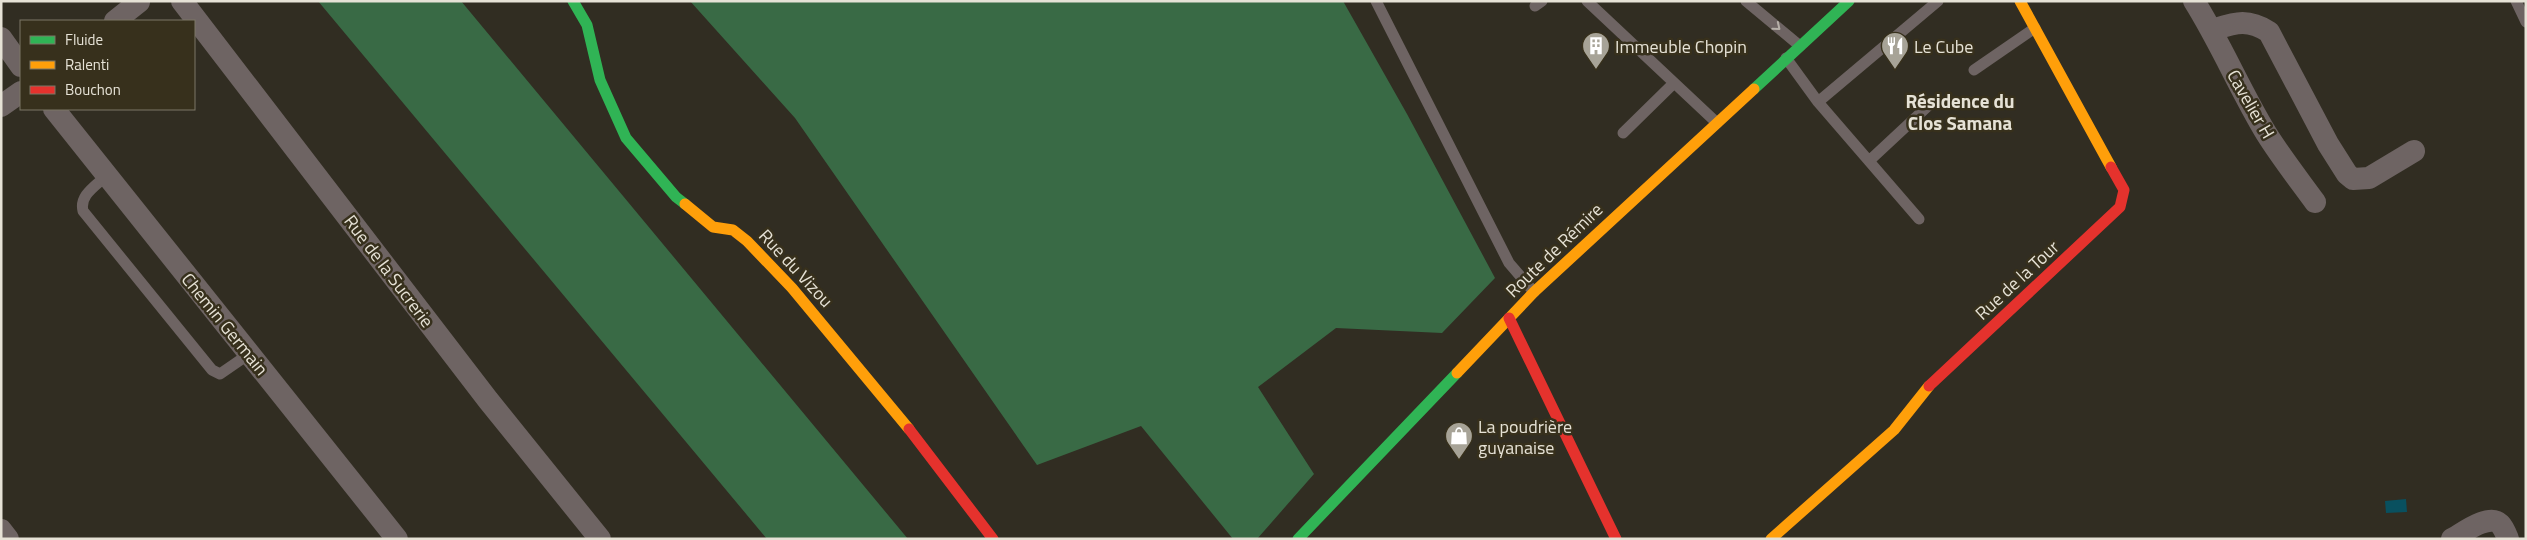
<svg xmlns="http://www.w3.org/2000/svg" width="2527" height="540" font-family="'Titillium Web',sans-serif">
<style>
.forest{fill:#396a45}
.water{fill:#09505f}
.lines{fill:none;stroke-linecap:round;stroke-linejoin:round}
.lane{stroke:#6e6463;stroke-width:11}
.street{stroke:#6e6463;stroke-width:22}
.fast{stroke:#30b455;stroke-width:11}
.slow{stroke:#ff9f0a;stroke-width:11}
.jam{stroke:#e5322d;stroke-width:11}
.oneway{stroke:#b6b0a8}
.labels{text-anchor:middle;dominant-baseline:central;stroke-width:5;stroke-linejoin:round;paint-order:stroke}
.poi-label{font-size:18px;fill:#e6e2d6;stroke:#37301c;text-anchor:start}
.street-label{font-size:18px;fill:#e6e2d6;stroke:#37301c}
.neighbourhood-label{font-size:19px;font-weight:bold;fill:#e6e2d6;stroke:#37301c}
</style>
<rect width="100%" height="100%" fill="#312d22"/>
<path class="forest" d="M 318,1 L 461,1 L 908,539 L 767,539 Z
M 690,1 L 1343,1 L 1407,114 L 1495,278 L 1442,333 L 1336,328 L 1258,387 L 1314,474 L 1257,539 L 1233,539 L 1141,426 L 1037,465 L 795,118 Z"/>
<path class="water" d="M 2406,499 L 2407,512 L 2386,513 L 2385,501 Z"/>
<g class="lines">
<path class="lane" d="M 1376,1 L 1509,263 L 1534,292
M 1587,1 L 1717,123
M 1746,1 L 1800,46
M 2516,1 L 2526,22
M 1535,6 L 1542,1
M 1786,58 L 1818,102 L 1919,219
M 1974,70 L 2035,28
M 1818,102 L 1938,1
M 1623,133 L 1674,83
M 1869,161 L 1928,106
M 107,175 C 96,186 79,195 83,211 L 212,370 L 220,374 L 249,354"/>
<path class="street" d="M 182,1 L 488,400 L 600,539
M 2194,1 C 2221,44 2240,90 2266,133 C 2281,157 2299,180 2315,202
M 115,21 L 139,2
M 2212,30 C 2235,23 2247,18 2269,32 L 2328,144 L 2347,174 L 2353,179 L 2369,178 L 2414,151
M 1,38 L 21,66
M 1,106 L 21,92
M 54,109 L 397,539
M 1,530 L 8,539
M 2452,539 C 2463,533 2489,513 2500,524 C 2504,528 2506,534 2508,539"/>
<path class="fast" d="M 573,1 L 587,25 L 600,80 L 626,138 L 676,197 L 685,204
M 1754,89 L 1849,1
M 1298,539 L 1457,373"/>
<path class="slow" d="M 2020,1 L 2111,167
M 685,204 L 713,227 L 733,230 L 747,241 L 792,288 L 909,429
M 1457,373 L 1534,292 L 1754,89
M 1771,539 L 1894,430 L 1929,386"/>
<path class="jam" d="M 1509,318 L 1616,539
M 1929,386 L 2120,207 L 2124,190 L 2111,167
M 909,429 L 993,539"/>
</g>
<defs><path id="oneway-chevron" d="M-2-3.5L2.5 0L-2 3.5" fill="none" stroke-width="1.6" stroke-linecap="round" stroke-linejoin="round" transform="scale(1.25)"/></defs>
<use class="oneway" href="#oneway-chevron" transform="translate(1777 27) rotate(39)"/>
<defs>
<symbol id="building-pin" viewBox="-11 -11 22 30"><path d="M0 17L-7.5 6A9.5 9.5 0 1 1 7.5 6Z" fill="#a7a397" stroke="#37301c"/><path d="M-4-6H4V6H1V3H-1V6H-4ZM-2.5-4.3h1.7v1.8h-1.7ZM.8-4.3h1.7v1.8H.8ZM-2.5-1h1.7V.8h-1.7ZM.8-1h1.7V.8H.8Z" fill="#fff"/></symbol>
<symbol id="restaurant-pin" viewBox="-11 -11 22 30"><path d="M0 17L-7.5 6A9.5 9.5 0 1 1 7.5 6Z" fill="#a7a397" stroke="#37301c"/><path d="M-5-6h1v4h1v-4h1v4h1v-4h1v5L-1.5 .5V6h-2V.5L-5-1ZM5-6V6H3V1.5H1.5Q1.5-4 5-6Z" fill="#fff"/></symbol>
<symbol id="shop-pin" viewBox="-11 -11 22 30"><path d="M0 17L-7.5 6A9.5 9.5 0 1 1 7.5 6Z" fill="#a7a397" stroke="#37301c"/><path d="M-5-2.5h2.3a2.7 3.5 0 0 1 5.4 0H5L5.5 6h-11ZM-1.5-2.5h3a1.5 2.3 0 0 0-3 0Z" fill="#fff"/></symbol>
</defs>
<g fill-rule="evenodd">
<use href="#building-pin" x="1580" y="30" width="32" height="43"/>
<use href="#restaurant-pin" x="1879" y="30" width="32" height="43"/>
<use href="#shop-pin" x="1443" y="420" width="32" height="43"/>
</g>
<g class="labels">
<g class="poi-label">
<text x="1615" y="46">Immeuble Chopin</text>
<text x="1914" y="46">Le Cube</text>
<text x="1478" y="426">La poudrière<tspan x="1478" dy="21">guyanaise</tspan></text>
</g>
<g class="street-label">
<text transform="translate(2251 104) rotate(60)">Cavelier H</text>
<text transform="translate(1554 250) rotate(-44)">Route de Rémire</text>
<text transform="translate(796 268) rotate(47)">Rue du Vizou</text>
<text transform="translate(389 271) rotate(53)">Rue de la Sucrerie</text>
<text transform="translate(2017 280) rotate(-43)">Rue de la Tour</text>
<text transform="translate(225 324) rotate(51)">Chemin Germain</text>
</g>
<g class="neighbourhood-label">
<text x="1960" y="100">Résidence du<tspan x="1960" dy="22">Clos Samana</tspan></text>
</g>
</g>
<rect width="2527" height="540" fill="none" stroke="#e6e2d6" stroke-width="5"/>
<rect x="20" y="20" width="175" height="90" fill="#37301c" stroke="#7d7766"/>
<rect x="30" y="36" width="25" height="8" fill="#30b455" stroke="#7d7766"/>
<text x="65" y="45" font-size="15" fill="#e6e2d6">Fluide</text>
<rect x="30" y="61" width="25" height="8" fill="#ff9f0a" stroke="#7d7766"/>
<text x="65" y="70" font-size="15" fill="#e6e2d6">Ralenti</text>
<rect x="30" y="86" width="25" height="8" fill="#e5322d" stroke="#7d7766"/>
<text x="65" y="95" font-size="15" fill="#e6e2d6">Bouchon</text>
</svg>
